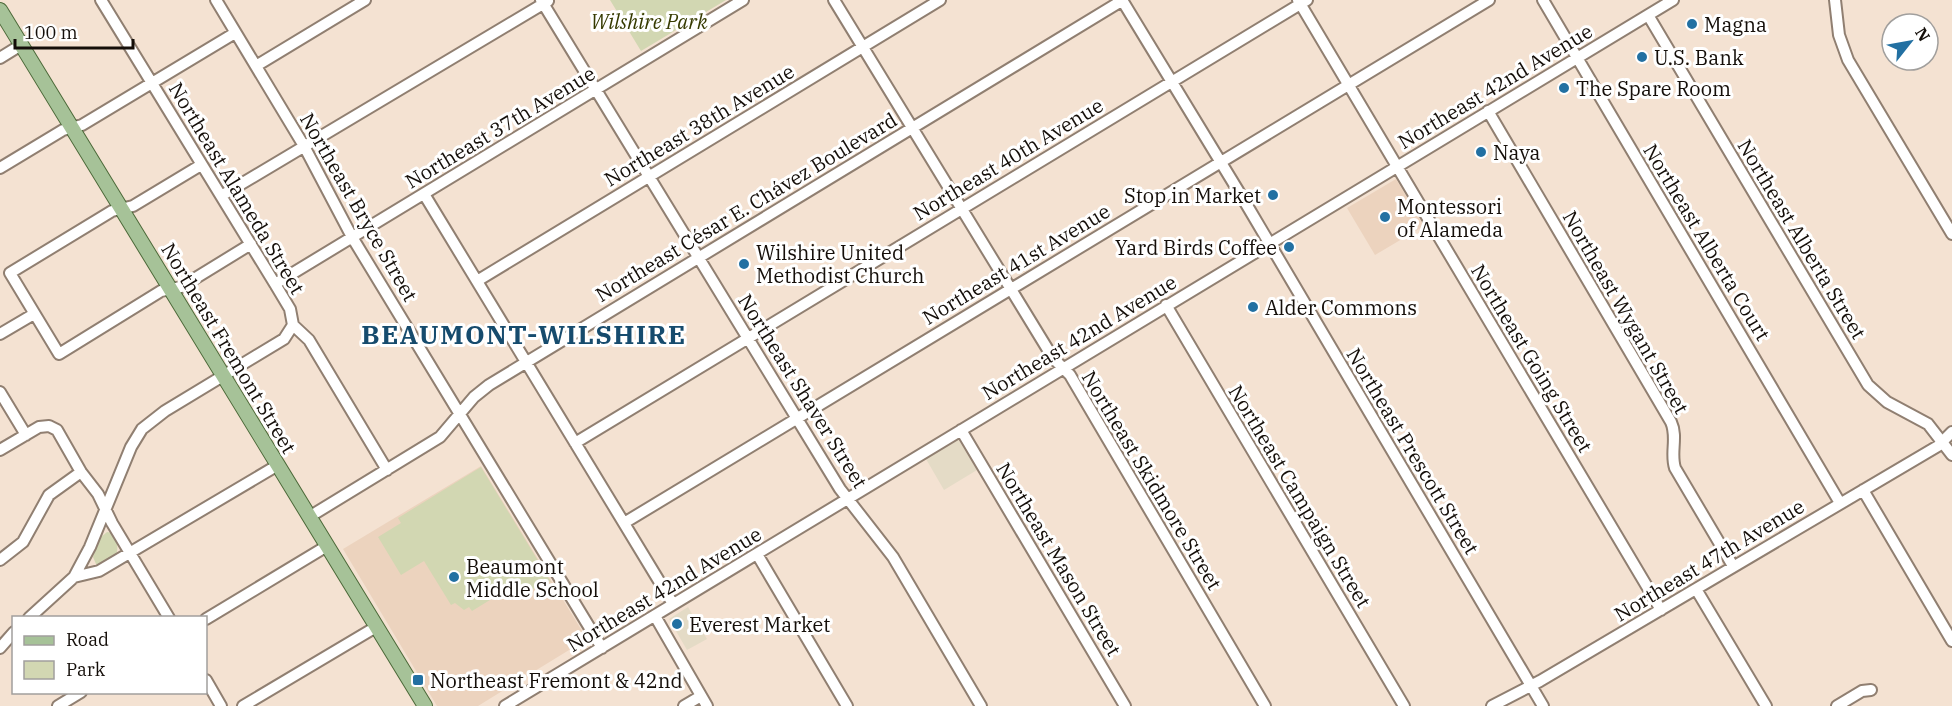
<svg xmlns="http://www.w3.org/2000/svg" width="1952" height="706" font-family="'IBM Plex Serif',serif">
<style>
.commercial{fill:#e4dbc6}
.built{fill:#ecd3be}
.green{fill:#d2d7b2}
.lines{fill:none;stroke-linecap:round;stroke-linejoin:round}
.minor-casing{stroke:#907f71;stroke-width:14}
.major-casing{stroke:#4c6939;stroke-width:16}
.minor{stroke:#fff;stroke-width:10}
.major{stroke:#a6c298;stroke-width:14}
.poi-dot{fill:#2270a2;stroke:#fff;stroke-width:2}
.labels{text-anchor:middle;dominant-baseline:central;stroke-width:6;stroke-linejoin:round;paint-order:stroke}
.park-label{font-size:20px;font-style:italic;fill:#363a00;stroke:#fff}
.poi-label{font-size:20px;fill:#140e09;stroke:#fff;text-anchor:start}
.street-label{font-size:20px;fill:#140e09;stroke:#fff}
.district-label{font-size:26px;font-weight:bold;letter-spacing:1.5px;fill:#164b6d;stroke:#fff}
</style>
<rect width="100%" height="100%" fill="#f4e2d2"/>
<path class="commercial" d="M 958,439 L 977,470 L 944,490 L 926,459 Z
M 688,607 L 707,639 L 687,650 L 669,619 Z"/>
<path class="built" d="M 1396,179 L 1424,226 L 1375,255 L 1347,208 Z
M 481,466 L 587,639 L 478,706 L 437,706 L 343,549 Z"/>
<path class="green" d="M 610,0 L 726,0 L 641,51 Z
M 481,467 L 551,582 L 547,581 L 523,595 L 516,584 L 472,611 L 469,607 L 464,610 L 455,603 L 451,605 L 424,561 L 401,575 L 378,537 L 401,523 L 398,518 Z
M 107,532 L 112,533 C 123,549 117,564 96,564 L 93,557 L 100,538 Z"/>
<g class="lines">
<defs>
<path id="minor" d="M 216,0 L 304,146 L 352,237 L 602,648
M 541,0 L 840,489 L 893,557 L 981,706
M 834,0 L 1053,358 L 1070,375 L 1265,706
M 1122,0 L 1245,202 L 1543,706
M 1298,0 L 1661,610
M 1543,0 L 1840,503
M 1835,0 L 1839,35 L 1848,60 L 1952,234
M 1648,15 L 1868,385 L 1887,402 L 1928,424 L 1952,455
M 0,58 L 21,45
M 256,66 L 365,0
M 1488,111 L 1671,422 C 1678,437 1670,453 1675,468 L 1733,566
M 201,165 L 133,206 L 112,211 L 10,273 L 59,354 L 161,291 L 181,287 L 251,244
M 0,168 L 63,130 L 82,125 L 235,33
M 424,194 L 673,604
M 221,196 L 548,1
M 477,281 L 940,0
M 275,284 L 743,0
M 1166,305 L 1404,706
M 293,325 L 309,340 L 387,470
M 0,334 L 34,314
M 0,392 L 26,435
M 961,430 L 1125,706
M 575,443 L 1307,0
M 0,450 L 39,427 L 49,426 L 57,430 L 81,472 L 98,494 L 112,523 L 169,618
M 1863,490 L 1952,641
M 309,517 L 440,437 L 474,397 L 489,385 L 1123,0
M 624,523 L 1489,0
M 757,554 L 847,706
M 0,560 L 23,542 L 49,495 L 81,472
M 74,577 L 99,571 L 278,465
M 1696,589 L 1766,706
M 655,616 L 707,706
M 29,618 L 74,577 L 90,547 L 131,447 L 142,429 L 165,411 L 284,339 L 293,325 L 290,309 L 275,284 L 101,0
M 206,619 L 327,546
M 0,648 L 14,632
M 206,680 L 221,706
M 58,706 L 81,692
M 243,706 L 376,627
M 505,706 L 1673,0
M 684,706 L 701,696
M 1492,706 L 1540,681 L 1938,446 L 1952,432
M 1837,706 L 1862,691 L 1871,690"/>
<path id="major" d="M 0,10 L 425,706"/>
</defs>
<use href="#minor" class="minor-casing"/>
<use href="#major" class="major-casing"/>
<use href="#minor" class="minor"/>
<use href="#major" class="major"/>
</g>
<g class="poi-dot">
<circle cx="1692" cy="24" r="6"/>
<circle cx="1642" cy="57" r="6"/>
<circle cx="1564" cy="88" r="6"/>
<circle cx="1481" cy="152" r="6"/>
<circle cx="1273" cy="195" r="6"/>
<circle cx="1385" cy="217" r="6"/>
<circle cx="1289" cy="247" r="6"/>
<circle cx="744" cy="264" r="6"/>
<circle cx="1253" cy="307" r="6"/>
<circle cx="454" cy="577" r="6"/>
<circle cx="677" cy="624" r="6"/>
<rect x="412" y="674" width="12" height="12" rx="3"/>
</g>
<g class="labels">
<g class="park-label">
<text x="649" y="21">Wilshire Park</text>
</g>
<g class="poi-label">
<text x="1704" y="24">Magna</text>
<text x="1654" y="57">U.S. Bank</text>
<text x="1576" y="88">The Spare Room</text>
<text x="1493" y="152">Naya</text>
<text x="1261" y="195" text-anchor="end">Stop in Market</text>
<text x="1397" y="206">Montessori<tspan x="1397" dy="23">of Alameda</tspan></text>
<text x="1277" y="247" text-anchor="end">Yard Birds Coffee</text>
<text x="756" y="252">Wilshire United<tspan x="756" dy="23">Methodist Church</tspan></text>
<text x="1265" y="307">Alder Commons</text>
<text x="466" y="566">Beaumont<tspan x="466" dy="23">Middle School</tspan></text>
<text x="689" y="624">Everest Market</text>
<text x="430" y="680">Northeast Fremont &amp; 42nd</text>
</g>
<g class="street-label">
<text transform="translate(1495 86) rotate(-31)">Northeast 42nd Avenue</text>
<text transform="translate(699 125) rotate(-31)">Northeast 38th Avenue</text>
<text transform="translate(500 127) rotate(-31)">Northeast 37th Avenue</text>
<text transform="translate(1008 159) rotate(-31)">Northeast 40th Avenue</text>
<text transform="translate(237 188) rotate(59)">Northeast Alameda Street</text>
<text transform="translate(359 207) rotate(60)">Northeast Bryce Street</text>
<text transform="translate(746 207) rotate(-31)">Northeast César E. Chávez Boulevard</text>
<text transform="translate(1802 239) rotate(59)">Northeast Alberta Street</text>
<text transform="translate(1707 242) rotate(59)">Northeast Alberta Court</text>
<text transform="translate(1016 264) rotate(-31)">Northeast 41st Avenue</text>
<text transform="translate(1626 312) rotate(60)">Northeast Wygant Street</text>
<text transform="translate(1079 337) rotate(-31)">Northeast 42nd Avenue</text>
<text transform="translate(229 348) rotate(59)">Northeast Fremont Street</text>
<text transform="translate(1532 358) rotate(59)">Northeast Going Street</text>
<text transform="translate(803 391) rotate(58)">Northeast Shaver Street</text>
<text transform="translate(1413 451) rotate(59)">Northeast Prescott Street</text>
<text transform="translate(1152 480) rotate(59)">Northeast Skidmore Street</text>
<text transform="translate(1300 496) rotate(59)">Northeast Campaign Street</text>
<text transform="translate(1059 559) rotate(59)">Northeast Mason Street</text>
<text transform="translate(1709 560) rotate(-31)">Northeast 47th Avenue</text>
<text transform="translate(664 589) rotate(-31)">Northeast 42nd Avenue</text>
</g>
<g class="district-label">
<text x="524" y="334">BEAUMONT-WILSHIRE</text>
</g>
</g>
<rect x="12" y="616" width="195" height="78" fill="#ffffff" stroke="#a19f9d" stroke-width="1.5"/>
<rect x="24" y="636" width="30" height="9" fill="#a6c298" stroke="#a19f9d" stroke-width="1.5"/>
<text x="66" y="646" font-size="18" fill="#140e09">Road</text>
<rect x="24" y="661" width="30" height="18" fill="#d2d7b2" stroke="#a19f9d" stroke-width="1.5"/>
<text x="66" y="676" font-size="18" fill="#140e09">Park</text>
<g transform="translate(1910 42) rotate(59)"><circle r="28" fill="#ffffff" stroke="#a19f9d" stroke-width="1.5"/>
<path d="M0-4.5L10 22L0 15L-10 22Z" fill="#2270a2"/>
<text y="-9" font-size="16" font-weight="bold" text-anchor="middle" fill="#140e09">N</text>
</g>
<path d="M15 39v9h118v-9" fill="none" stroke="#140e09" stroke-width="3"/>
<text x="24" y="39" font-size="18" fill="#140e09" stroke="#ffffff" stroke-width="4.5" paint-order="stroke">100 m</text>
</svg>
